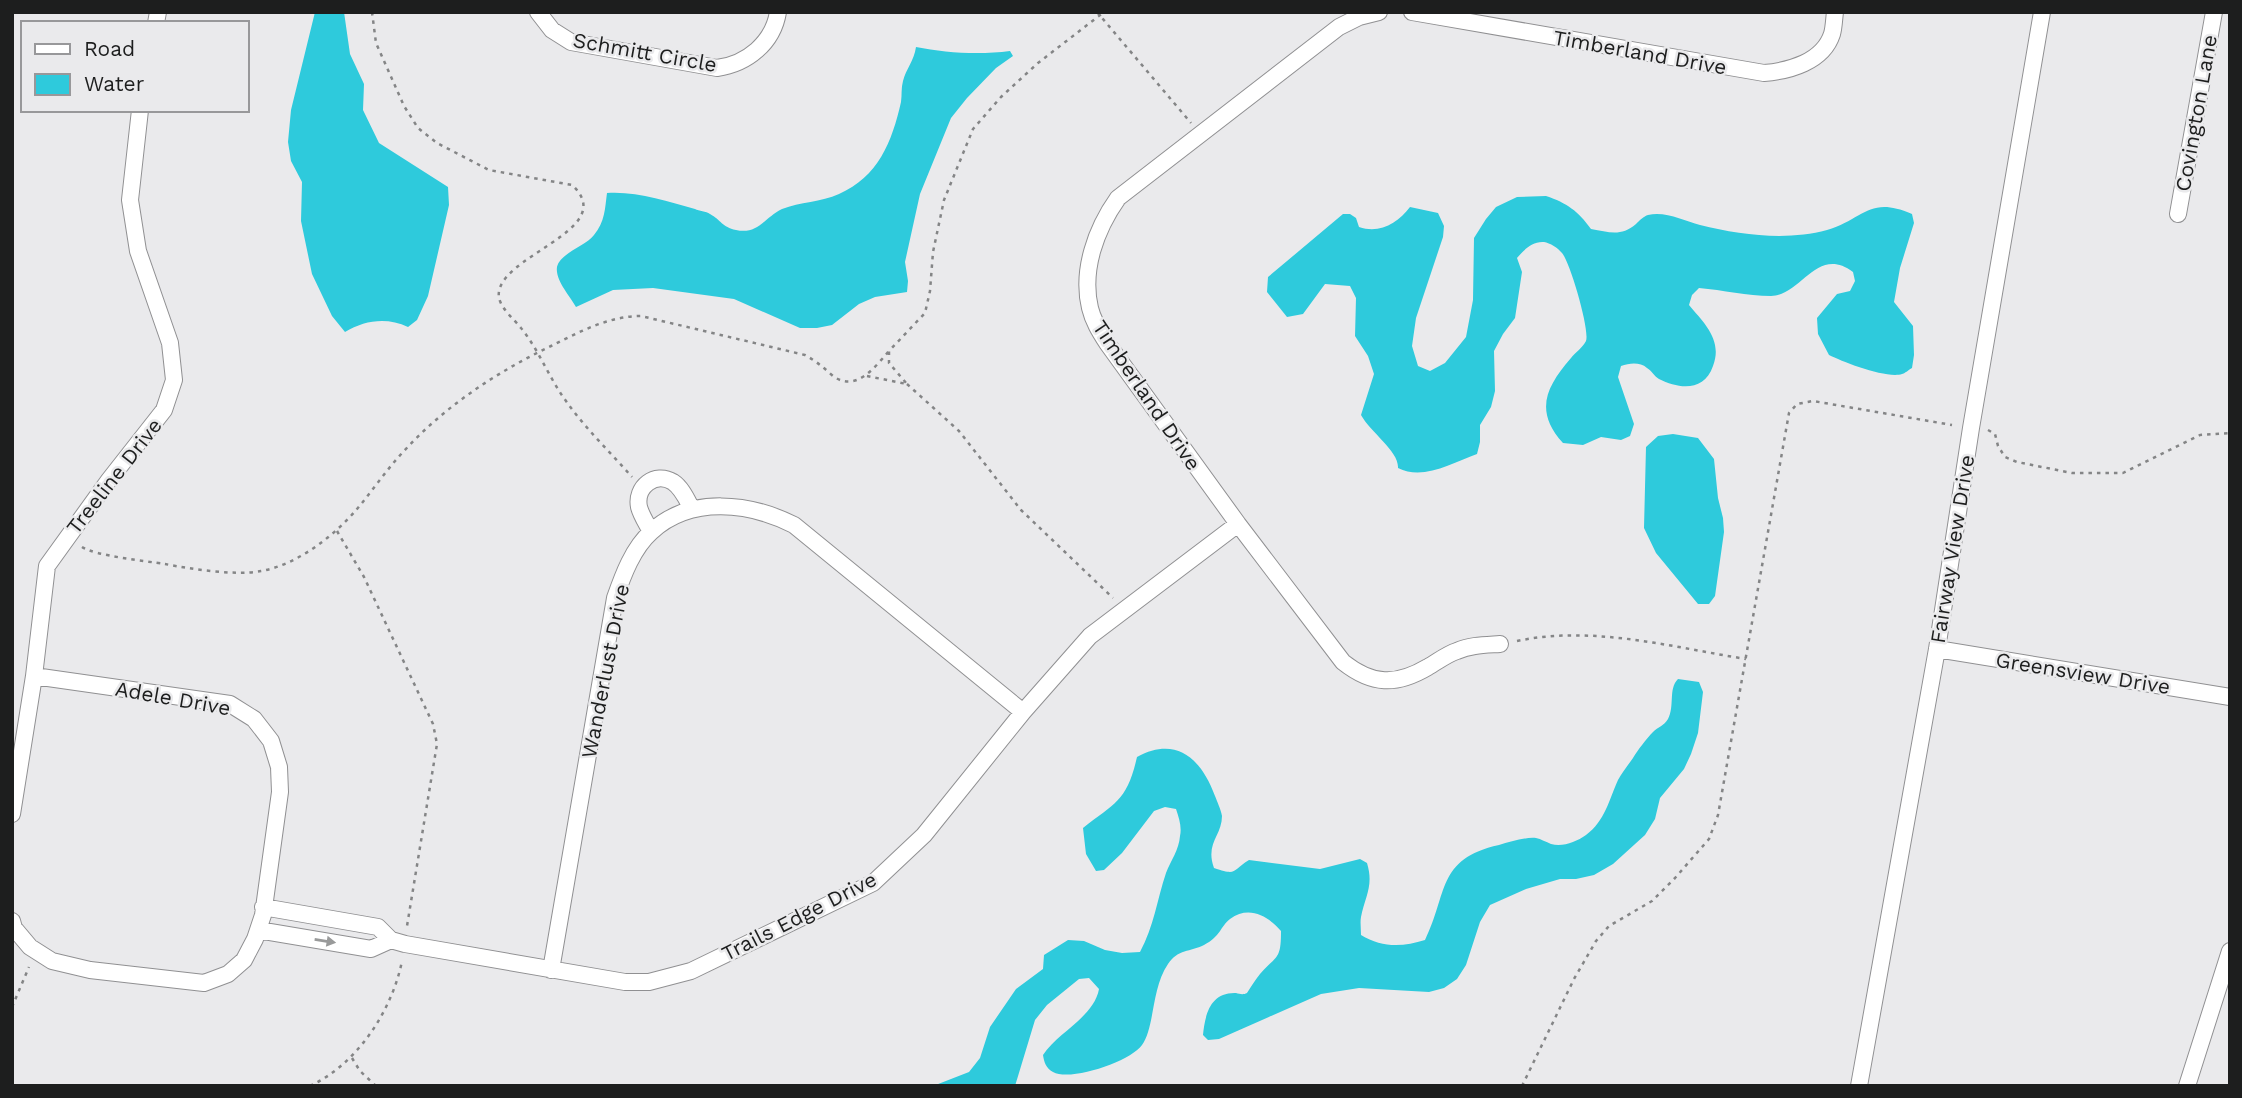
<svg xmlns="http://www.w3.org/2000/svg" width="2242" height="1098" font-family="'Work Sans',sans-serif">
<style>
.water{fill:#2ecadc}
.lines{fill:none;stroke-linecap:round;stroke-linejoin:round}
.street-casing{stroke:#909092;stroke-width:18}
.path{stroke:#848586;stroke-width:2.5;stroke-dasharray:3.5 5;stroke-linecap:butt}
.street{stroke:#fff;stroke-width:16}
.oneway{fill:#999a9a}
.labels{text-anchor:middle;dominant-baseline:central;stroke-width:5;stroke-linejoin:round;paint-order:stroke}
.street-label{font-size:21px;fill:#1d1e1e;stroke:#eaeaec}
</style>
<rect width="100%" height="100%" fill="#eaeaec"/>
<path class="water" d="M 315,12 L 344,12 L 350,54 L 364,84 L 363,110 L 379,143 L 448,187 L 449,205 L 428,296 L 417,320 L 408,327 C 387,317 365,320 345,332 L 332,316 L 312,274 L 301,221 L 302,182 L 291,161 L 288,142 L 291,110 Z
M 916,47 C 945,53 980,55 1010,51 L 1013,56 L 996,68 L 967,98 L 951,118 L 920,194 L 905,262 L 908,281 L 907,292 L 875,297 L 859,304 L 832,325 L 817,328 L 800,328 L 734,299 L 653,288 L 613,290 L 576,307 C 570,296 555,280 557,267 C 560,253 586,246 594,235 C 605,222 605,208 607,193 C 636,191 667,201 695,209 C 699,211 706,211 710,214 C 721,220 722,227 736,230 C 758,235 765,217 782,209 C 800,202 821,202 839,194 C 878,177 892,142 901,102 C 902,95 901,88 903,81 C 906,69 914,61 916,47 Z
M 1546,196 C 1567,203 1578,211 1591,229 C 1609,232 1621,237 1636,224 C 1639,221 1644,216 1648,215 C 1666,211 1684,221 1700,225 C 1740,235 1787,241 1827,230 C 1864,219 1869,195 1912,214 L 1914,223 L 1900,268 L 1894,302 L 1913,326 L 1914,355 L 1912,368 C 1910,369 1904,374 1902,374 C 1887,379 1843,362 1829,355 L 1818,334 L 1817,318 L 1837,294 L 1850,291 L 1855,281 L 1853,272 C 1817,245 1802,295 1771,296 C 1747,296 1723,290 1699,288 L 1692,295 L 1689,305 C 1704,323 1723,340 1713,366 C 1704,392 1679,389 1659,379 C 1654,376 1652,371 1647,368 C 1640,362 1630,363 1621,366 L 1618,377 L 1634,424 L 1630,436 L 1621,440 L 1601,437 L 1583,445 L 1563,443 C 1534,411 1546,387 1571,358 C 1575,353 1583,347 1586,341 C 1590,330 1570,262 1562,253 C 1558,248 1550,243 1544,242 C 1532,241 1524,250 1517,258 L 1522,272 L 1515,318 L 1503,334 L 1494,351 L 1495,391 L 1491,407 L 1480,425 L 1480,442 L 1477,454 C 1452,463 1423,481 1398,468 C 1399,451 1371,433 1361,415 L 1374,374 L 1368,356 L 1355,336 L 1356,298 L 1350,286 L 1325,284 L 1303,314 L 1287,317 L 1267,292 L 1268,277 L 1343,214 L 1350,214 L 1356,218 L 1359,227 C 1380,234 1398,223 1410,207 L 1438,213 L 1444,226 L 1443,237 L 1416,318 L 1412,346 L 1418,366 L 1430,371 L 1445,363 L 1466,337 L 1473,300 L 1474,238 L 1486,219 L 1496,207 L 1517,197 Z
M 1673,434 L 1698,438 L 1714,459 L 1718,498 L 1723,518 L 1724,532 L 1715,596 L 1709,604 L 1698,604 L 1656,553 L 1644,528 L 1646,447 L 1658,436 Z
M 1678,679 L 1699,682 L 1703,692 L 1698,733 L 1691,754 L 1684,769 L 1660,798 L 1655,819 L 1645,835 L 1613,864 L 1594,875 L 1576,879 L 1560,879 L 1526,889 L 1490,905 L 1480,922 L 1466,965 L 1457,979 L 1444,988 L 1429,992 L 1359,988 L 1321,994 L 1219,1039 L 1208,1040 L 1203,1035 C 1205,1015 1210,992 1236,993 C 1240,994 1243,995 1247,993 C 1251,987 1255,980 1260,974 C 1277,955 1281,960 1281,931 C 1268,916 1249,905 1230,919 C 1220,927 1221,936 1204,945 C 1190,952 1178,949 1168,964 C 1151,989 1155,1027 1142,1045 C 1131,1061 1071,1082 1053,1072 C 1046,1068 1044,1062 1043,1055 C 1058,1032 1094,1017 1099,989 L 1089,978 L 1079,979 L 1047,1005 L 1035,1020 L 1015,1086 L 933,1086 L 969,1072 L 980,1058 L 990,1027 L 1016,989 L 1043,969 L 1044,955 L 1068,940 L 1084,941 L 1105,950 L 1122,953 L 1140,952 C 1154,926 1157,900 1166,873 C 1171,860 1179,850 1180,836 C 1182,827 1179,818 1176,809 L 1165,807 L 1154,811 L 1122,853 L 1104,870 L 1096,871 L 1086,854 L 1083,828 C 1116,802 1127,801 1137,757 C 1176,736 1201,758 1215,796 C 1217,801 1221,810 1222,816 C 1222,836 1205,843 1214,868 C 1238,876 1231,871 1249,860 L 1320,869 L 1360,859 L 1367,863 C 1374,886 1365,896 1361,917 C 1360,922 1361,929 1361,935 C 1382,948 1403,947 1425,940 C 1448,894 1436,859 1499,845 C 1510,842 1524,837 1536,838 C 1541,839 1546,842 1551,844 C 1563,847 1576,842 1586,835 C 1605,821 1609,800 1618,780 C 1622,773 1628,765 1633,758 C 1638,750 1646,739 1653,732 C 1658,727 1664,726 1668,719 C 1675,706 1668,689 1678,679 Z"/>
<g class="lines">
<defs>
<path id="street" d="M 538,12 L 552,30 L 571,42 L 717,68 C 747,64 773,43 778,12
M 1379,12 L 1359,17 L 1339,27 L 1118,198 C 1096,229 1081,270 1090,308 C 1093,321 1100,332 1107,343 L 1238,524 L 1343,662 C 1372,685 1396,686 1428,667 C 1437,662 1447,654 1457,651 C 1470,645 1485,645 1500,644
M 1412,12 L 1764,73 C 1789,71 1823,62 1832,34 C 1834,27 1834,19 1835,12
M 156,23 L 158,12
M 2178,214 L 2214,12
M 651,532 C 647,524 641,515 639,507 C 635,487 655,471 673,482 C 682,488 687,500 692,509
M 1937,649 L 2230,697
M 34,676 L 47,566 L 109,480 L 164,410 L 174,380 L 170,343 L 138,251 L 130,200 L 140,110
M 12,814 L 34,676 L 230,704 L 254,719 L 271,741 L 279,767 L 280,792 L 263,915 L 255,939 L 244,960 L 228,974 L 204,983 L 90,970 L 52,961 L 30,947 L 14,928 L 12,921
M 263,907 L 378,927 L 391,940 L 405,944 L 625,982 L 649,982 L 691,971 L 873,883 L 924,835 L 1023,712 L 1090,636 L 1238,524
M 258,930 L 371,949 L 391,940
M 551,970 L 615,598 C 623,575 633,548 651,532 C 691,495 750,503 794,525 L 1023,712
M 1859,1086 L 1937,649 L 1971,428 L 2042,12
M 2187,1086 L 2230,951"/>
</defs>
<use href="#street" class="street-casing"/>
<path class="path" d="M 372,12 L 376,43 L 404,106 L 418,128 L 437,143 L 489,170 L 572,185 C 622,231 492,256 499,298 C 502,310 514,319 521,328 C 539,350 549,378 566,401 C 585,428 610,452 632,477
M 1097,12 L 1191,123
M 867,376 L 907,384 L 889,363 L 889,351 L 925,313 L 930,291 L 933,252 L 944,200 L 973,129 L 1001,97 L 1038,63 L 1104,12
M 907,384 L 959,431 L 1021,510 L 1113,598
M 1988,430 L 1995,434 L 1998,446 L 2005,457 L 2017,462 L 2072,473 L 2123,473 L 2200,435 L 2230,433
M 337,531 L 364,577 L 433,724 L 437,744 L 407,926
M 82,547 C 96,556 146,561 165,564 C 190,569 236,576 261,571 C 297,565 334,536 357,509 C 373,490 387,469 404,451 C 445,406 497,372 551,346 C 579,332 609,316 641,316 L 805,355 C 816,361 824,368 833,376 C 856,393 875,367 889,351
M 1517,641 C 1593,625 1671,647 1746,659
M 12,1007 L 29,967
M 352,1058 L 360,1071 L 376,1086
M 310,1086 C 357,1064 392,1011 402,961
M 1522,1086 L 1574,979 L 1596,941 L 1609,926 L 1652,901 L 1675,878 L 1709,839 L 1718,815 L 1789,413 L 1797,404 L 1813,401 L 1952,425"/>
<use href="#street" class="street"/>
</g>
<defs><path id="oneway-solid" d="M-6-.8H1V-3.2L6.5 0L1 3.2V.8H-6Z" transform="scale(1.75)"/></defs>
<use class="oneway" href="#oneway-solid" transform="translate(325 941) rotate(9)"/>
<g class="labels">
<g class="street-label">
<text transform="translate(645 52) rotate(10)">Schmitt Circle</text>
<text transform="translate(1640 52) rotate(10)">Timberland Drive</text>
<text transform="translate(2196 113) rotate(-80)">Covington Lane</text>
<text transform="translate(1147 395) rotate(56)">Timberland Drive</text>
<text transform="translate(114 476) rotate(-52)">Treeline Drive</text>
<text transform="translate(1952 549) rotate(-81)">Fairway View Drive</text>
<text transform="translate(605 671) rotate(-79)">Wanderlust Drive</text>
<text transform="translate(2083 673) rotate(9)">Greensview Drive</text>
<text transform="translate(173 698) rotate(10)">Adele Drive</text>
<text transform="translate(799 916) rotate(-27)">Trails Edge Drive</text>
</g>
</g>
<rect width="2242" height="1098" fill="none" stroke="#1d1e1e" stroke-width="28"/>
<rect x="21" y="21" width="228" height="91" fill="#eaeaec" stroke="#98989a" stroke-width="2"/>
<rect x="35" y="44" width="35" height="10" fill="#ffffff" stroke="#98989a" stroke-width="2"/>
<text x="84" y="56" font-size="21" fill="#1d1e1e">Road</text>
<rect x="35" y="74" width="35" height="21" fill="#2ecadc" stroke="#98989a" stroke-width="2"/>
<text x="84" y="91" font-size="21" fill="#1d1e1e">Water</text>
</svg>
